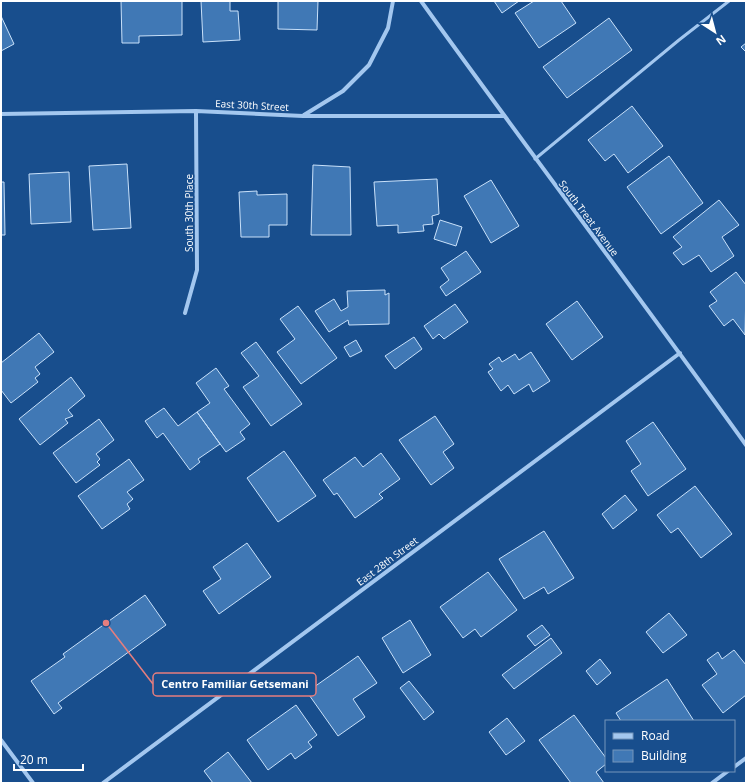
<svg xmlns="http://www.w3.org/2000/svg" width="747" height="784" font-family="'Open Sans',sans-serif">
<style>
.building{fill:#4078b5;stroke:#c9e1fa}
.lines{fill:none;stroke-linecap:round;stroke-linejoin:round}
.service{stroke:#a3c7ef;stroke-width:3}
.minor{stroke:#a3c7ef;stroke-width:4}
.labels{text-anchor:middle;dominant-baseline:central;stroke-width:3;stroke-linejoin:round;paint-order:stroke}
.street-label{font-size:10px;fill:#fff;stroke:#184e8d}
.leader{fill:none;stroke:#e67e7e;stroke-width:1.5}
.callout-dot{fill:#e67e7e;stroke:#184e8d;stroke-width:1.5}
.callout{fill:#184e8d;stroke:#e67e7e;stroke-width:1.5}
.callout-label{font-size:11px;text-anchor:middle;font-weight:bold;fill:#fff}
</style>
<rect width="100%" height="100%" fill="#184e8d"/>
<path class="building" d="M 121,1 L 182,1 L 182,35 L 139,36 L 139,43 L 122,43 Z
M 201,1 L 230,1 L 230,11 L 238,11 L 240,40 L 203,42 Z
M 278,1 L 318,1 L 317,30 L 278,29 Z
M 494,1 L 519,1 L 502,13 Z
M 534,1 L 561,1 L 576,23 L 539,48 L 515,13 Z
M 1,16 L 14,44 L 1,51 Z
M 609,18 L 632,50 L 567,98 L 543,67 Z
M 746,43 L 746,52 L 741,47 Z
M 632,106 L 663,146 L 628,173 L 614,154 L 605,161 L 588,140 Z
M 669,156 L 703,203 L 661,234 L 627,187 Z
M 127,164 L 131,228 L 93,230 L 89,166 Z
M 313,165 L 350,167 L 351,235 L 311,235 Z
M 69,172 L 71,222 L 31,224 L 29,174 Z
M 437,179 L 439,214 L 432,216 L 433,224 L 423,225 L 424,231 L 398,233 L 398,225 L 377,226 L 374,182 Z
M 491,180 L 519,226 L 491,243 L 464,196 Z
M 1,182 L 4,182 L 5,235 L 1,235 Z
M 257,191 L 257,195 L 287,194 L 287,225 L 269,225 L 269,237 L 241,237 L 239,192 Z
M 719,200 L 739,225 L 722,237 L 734,256 L 711,272 L 699,255 L 683,265 L 673,253 L 682,247 L 673,237 Z
M 440,220 L 462,227 L 456,246 L 434,239 Z
M 466,251 L 481,272 L 446,296 L 440,287 L 449,280 L 441,268 Z
M 736,272 L 746,285 L 745,335 L 733,319 L 724,326 L 709,306 L 717,301 L 710,292 Z
M 385,290 L 385,295 L 389,293 L 389,324 L 349,325 L 348,320 L 329,332 L 315,311 L 334,299 L 341,311 L 348,307 L 347,291 Z
M 577,301 L 603,337 L 572,360 L 546,324 Z
M 455,304 L 468,322 L 444,339 L 439,334 L 433,339 L 424,326 Z
M 298,306 L 337,358 L 301,384 L 277,352 L 295,339 L 280,319 Z
M 39,333 L 54,352 L 35,367 L 40,374 L 35,378 L 38,382 L 11,403 L 1,390 L 1,363 Z
M 414,337 L 422,349 L 395,369 L 385,356 Z
M 356,340 L 362,351 L 350,357 L 344,347 Z
M 256,342 L 302,404 L 271,426 L 243,387 L 259,376 L 241,353 Z
M 531,352 L 550,381 L 533,392 L 529,384 L 514,394 L 508,385 L 501,391 L 488,372 L 493,369 L 489,364 L 499,357 L 502,362 L 515,354 L 519,360 Z
M 216,368 L 229,386 L 224,389 L 250,424 L 240,432 L 245,439 L 226,452 L 197,412 L 210,403 L 196,383 Z
M 71,377 L 85,396 L 68,410 L 73,416 L 65,419 L 68,423 L 40,445 L 19,419 Z
M 164,408 L 178,426 L 197,412 L 220,444 L 198,459 L 200,462 L 190,470 L 163,433 L 157,438 L 145,421 Z
M 435,416 L 454,444 L 443,452 L 454,468 L 431,485 L 399,440 Z
M 99,419 L 114,440 L 96,454 L 100,459 L 97,462 L 100,465 L 76,483 L 53,453 Z
M 653,422 L 686,469 L 648,496 L 631,471 L 641,464 L 626,441 Z
M 284,451 L 316,496 L 278,522 L 247,478 Z
M 381,453 L 400,479 L 379,494 L 383,498 L 355,518 L 337,493 L 334,495 L 323,480 L 355,457 L 363,467 Z
M 129,459 L 144,480 L 127,492 L 133,499 L 127,504 L 130,509 L 102,529 L 78,496 Z
M 695,486 L 732,534 L 701,558 L 678,528 L 671,533 L 657,515 Z
M 625,495 L 637,510 L 613,529 L 602,514 Z
M 544,531 L 574,578 L 548,594 L 544,587 L 524,599 L 499,559 Z
M 247,543 L 271,577 L 219,614 L 203,591 L 221,579 L 213,567 Z
M 488,572 L 517,610 L 481,637 L 475,629 L 463,638 L 440,607 Z
M 145,595 L 166,625 L 58,703 L 62,708 L 54,714 L 31,681 L 65,657 L 63,654 Z
M 669,613 L 687,635 L 663,653 L 646,632 Z
M 410,620 L 431,655 L 403,673 L 382,638 Z
M 542,625 L 550,635 L 535,646 L 527,636 Z
M 551,638 L 562,653 L 514,689 L 502,675 Z
M 734,650 L 746,665 L 746,695 L 723,713 L 702,685 L 717,674 L 707,660 L 718,652 L 722,659 Z
M 358,656 L 377,683 L 353,699 L 365,717 L 338,736 L 307,692 Z
M 600,659 L 611,673 L 597,685 L 586,671 Z
M 667,679 L 694,721 L 621,721 L 616,713 Z
M 409,681 L 434,712 L 424,720 L 400,688 Z
M 296,705 L 317,735 L 308,742 L 312,747 L 295,759 L 291,753 L 268,770 L 247,740 Z
M 574,715 L 606,758 L 606,764 L 596,772 L 604,783 L 571,783 L 539,740 Z
M 507,718 L 525,741 L 506,755 L 489,732 Z
M 228,752 L 252,783 L 213,783 L 204,771 Z"/>
<g class="lines">
<path class="service" d="M 535,159 L 679,40 L 729,1"/>
<path class="minor" d="M 421,1 C 528,150 639,296 746,445
M 1,114 L 196,111 L 303,116 L 503,116
M 304,115 L 343,91 L 369,65 L 388,28 L 393,1
M 185,313 L 197,270 L 196,111
M 1,740 L 33,783
M 734,767 L 746,758
M 103,783 L 680,353
M 712,783 L 728,771"/>
</g>
<g class="labels">
<g class="street-label">
<text transform="translate(252 105) rotate(3)">East 30th Street</text>
<text transform="translate(189 213) rotate(-90)">South 30th Place</text>
<text transform="translate(589 218) rotate(53)">South Treat Avenue</text>
<text transform="translate(387 561) rotate(-37)">East 28th Street</text>
</g>
</g>
<path class="leader" d="M106 623L153 684"/>
<circle class="callout-dot" cx="106" cy="623" r="4"/>
<rect class="callout" x="153" y="673" width="163" height="23" rx="4"/>
<g class="callout-label">
<text x="235" y="688">Centro Familiar Getsemani</text>
</g>
<rect width="747" height="784" fill="none" stroke="#ffffff" stroke-width="4"/>
<rect x="605" y="720" width="130" height="52" fill="#184e8d" stroke="#7495bb"/>
<rect x="613" y="733" width="20" height="6" fill="#a3c7ef" stroke="#7495bb"/>
<text x="641" y="740" font-size="12" fill="#ffffff">Road</text>
<rect x="613" y="750" width="20" height="12" fill="#4078b5" stroke="#7495bb"/>
<text x="641" y="760" font-size="12" fill="#ffffff">Building</text>
<g transform="translate(715 32) rotate(144)" stroke="#184e8d" stroke-width="3" paint-order="stroke">
<path d="M0-3L7 15L0 10L-7 15Z" fill="#ffffff"/>
<text y="-6" font-size="11" font-weight="bold" text-anchor="middle" fill="#ffffff">N</text>
</g>
<path d="M14 764v6h69v-6" fill="none" stroke="#ffffff" stroke-width="2"/>
<text x="20" y="764" font-size="12" fill="#ffffff" stroke="#184e8d" stroke-width="3" paint-order="stroke">20 m</text>
</svg>
